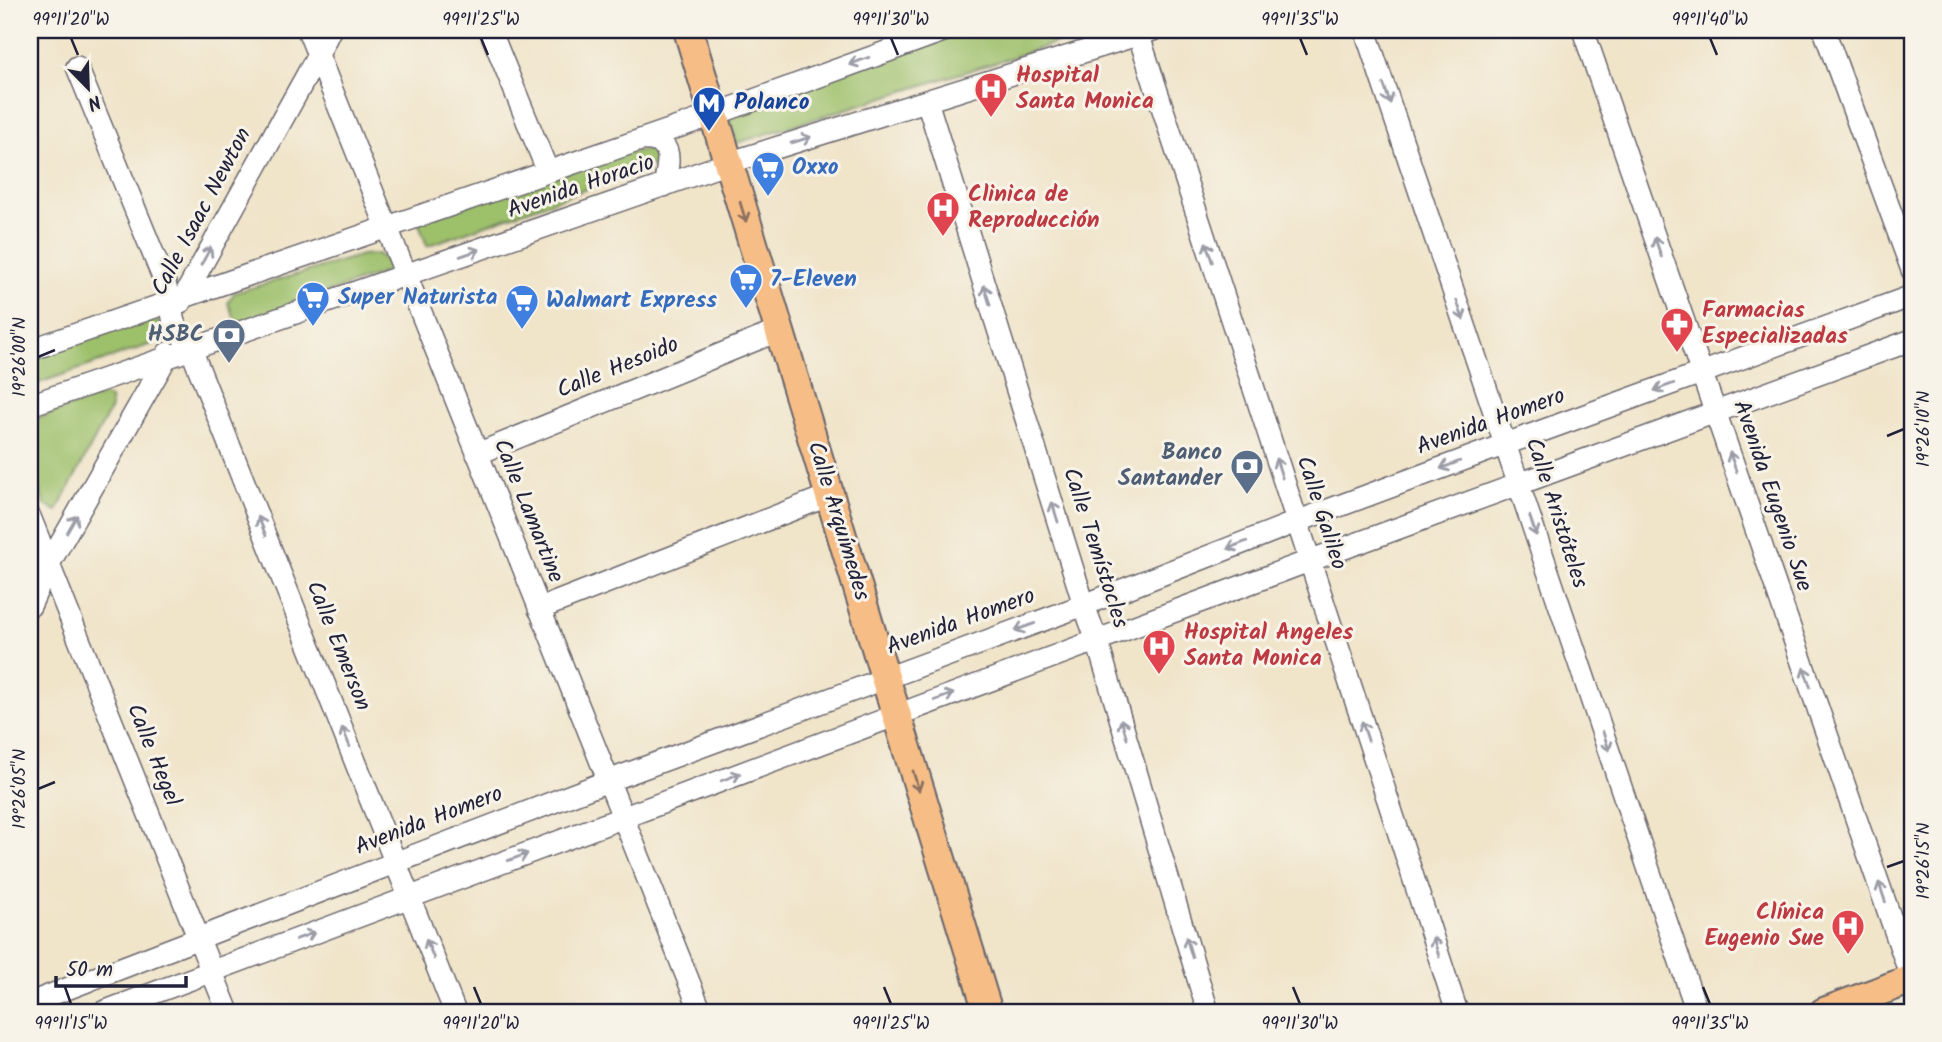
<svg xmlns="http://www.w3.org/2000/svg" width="1942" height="1042" font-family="Kalam,sans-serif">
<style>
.green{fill:#9dc06a;stroke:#607152;stroke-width:2}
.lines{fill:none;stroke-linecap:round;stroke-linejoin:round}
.minor-casing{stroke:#6a666d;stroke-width:24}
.major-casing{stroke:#6a666d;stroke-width:32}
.minor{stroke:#fff;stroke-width:21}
.major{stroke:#f6be86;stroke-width:28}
.oneway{stroke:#9c9ca7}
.oneway2{stroke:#8c7060}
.ticks{fill:none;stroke:#22223b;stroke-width:2.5}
.labels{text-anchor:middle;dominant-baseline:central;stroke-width:6;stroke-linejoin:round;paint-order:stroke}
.health-label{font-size:23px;font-weight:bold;fill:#be3a42;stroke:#f7f3e8;text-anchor:start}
.transit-label{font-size:23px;font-weight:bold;fill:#164399;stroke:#f7f3e8;text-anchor:start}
.shop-label{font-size:23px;font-weight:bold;fill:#366cbe;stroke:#f7f3e8;text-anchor:start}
.street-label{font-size:23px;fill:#22223b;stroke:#f7f3e8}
.service-label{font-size:23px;font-weight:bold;fill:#4e5e75;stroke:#f7f3e8;text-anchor:end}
.neatline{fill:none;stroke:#22223b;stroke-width:2.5}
.ticks-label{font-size:18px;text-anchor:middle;fill:#22223b}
</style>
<rect width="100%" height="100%" fill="#f7f3e8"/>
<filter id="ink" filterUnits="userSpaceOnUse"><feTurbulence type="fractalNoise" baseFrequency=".0143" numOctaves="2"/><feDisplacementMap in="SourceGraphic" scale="14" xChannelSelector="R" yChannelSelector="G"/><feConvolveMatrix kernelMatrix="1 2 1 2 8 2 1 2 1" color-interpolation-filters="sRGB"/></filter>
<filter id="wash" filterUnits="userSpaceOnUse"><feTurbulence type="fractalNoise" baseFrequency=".00686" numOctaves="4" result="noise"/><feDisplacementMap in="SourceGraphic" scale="28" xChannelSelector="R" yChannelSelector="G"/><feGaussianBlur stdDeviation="1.57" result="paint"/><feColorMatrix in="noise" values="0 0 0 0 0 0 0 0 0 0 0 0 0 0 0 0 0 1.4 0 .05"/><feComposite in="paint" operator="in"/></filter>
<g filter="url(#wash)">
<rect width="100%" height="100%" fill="#f0e4c9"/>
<path class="green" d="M 958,30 L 1095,30 L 1013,57 L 737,143 L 727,111 Z
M 646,150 L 652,151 L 657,160 L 651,166 L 427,246 L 418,221 L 629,152 Z
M 378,254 L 386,261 L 389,271 L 242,322 L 234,317 L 228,303 L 234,293 L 362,255 Z
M 154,317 C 165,326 160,335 152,344 L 30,386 L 30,356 Z
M 104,395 L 110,399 L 111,408 L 57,511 L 45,505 L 30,462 L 30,421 Z"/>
</g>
<g filter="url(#ink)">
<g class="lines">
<defs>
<path id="minor" d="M 308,30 L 701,1012
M 490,30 L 548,172
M 1137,30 L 1457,1012
M 1365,30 L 1697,1012
M 1583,30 L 1912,980
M 1824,30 L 1912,270
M 77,67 L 164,280 L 170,302 L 174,323 L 191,349 L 455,1012
M 927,101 L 1084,605 L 1097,641 L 1208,1012
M 640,140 C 676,138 669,161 664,186
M 181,302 L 318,55 L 330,30
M 30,350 L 713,115 L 946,30
M 30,405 L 728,163 L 1153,30
M 477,454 L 780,330
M 30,517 L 228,1012
M 30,606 L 49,564 L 166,358 L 168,353
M 539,609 L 830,495
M 30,1003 L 608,781 L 1084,605 L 1296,522 L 1506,444 L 1912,296
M 103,1012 L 1309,561 L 1912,340"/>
<path id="major" d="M 688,30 C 787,357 887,685 988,1012
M 1824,1012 L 1912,979"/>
</defs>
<use href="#minor" class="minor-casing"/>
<use href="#major" class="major-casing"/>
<use href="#minor" class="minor"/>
<use href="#major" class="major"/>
</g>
<defs><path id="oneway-shaft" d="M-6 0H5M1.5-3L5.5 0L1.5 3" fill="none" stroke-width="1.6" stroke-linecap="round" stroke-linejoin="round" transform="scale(1.75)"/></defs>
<g class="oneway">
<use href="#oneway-shaft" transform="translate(859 61) rotate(160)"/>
<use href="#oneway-shaft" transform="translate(1387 94) rotate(71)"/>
<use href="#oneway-shaft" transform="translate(801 140) rotate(-17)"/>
<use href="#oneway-shaft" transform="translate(1658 247) rotate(-109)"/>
<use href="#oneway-shaft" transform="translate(1209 252) rotate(-108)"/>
<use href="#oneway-shaft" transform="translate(470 253) rotate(-19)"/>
<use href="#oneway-shaft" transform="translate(206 256) rotate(-61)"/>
<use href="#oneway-shaft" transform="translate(987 295) rotate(-107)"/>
<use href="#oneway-shaft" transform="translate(1460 310) rotate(71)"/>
<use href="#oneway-shaft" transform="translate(1664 387) rotate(160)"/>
<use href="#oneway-shaft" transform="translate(1733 462) rotate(-109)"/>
<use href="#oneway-shaft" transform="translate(1450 465) rotate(159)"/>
<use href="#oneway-shaft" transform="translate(1279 468) rotate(-108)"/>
<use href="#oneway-shaft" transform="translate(1055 512) rotate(-107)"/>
<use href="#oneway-shaft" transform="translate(72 524) rotate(-60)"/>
<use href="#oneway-shaft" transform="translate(262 526) rotate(-112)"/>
<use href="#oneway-shaft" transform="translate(1533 526) rotate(71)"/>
<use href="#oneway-shaft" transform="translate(1237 545) rotate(159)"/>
<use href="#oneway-shaft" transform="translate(1025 627) rotate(160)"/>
<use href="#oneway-shaft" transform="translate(1807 677) rotate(-109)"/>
<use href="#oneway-shaft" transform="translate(944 697) rotate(-20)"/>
<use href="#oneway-shaft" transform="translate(1124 729) rotate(-107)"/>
<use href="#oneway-shaft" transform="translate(1365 731) rotate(-108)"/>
<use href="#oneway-shaft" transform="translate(346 737) rotate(-112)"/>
<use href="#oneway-shaft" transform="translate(1606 741) rotate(71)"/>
<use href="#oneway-shaft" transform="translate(731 777) rotate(-21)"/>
<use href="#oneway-shaft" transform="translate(518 857) rotate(-20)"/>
<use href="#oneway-shaft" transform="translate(1882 892) rotate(-109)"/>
<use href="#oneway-shaft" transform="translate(305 936) rotate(-20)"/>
<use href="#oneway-shaft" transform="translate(1189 947) rotate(-107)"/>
<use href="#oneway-shaft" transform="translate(1436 947) rotate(-108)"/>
<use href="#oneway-shaft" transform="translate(430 949) rotate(-112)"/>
</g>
<g class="oneway2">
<use href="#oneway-shaft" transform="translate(743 212) rotate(73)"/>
<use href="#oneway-shaft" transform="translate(916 781) rotate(73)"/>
</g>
</g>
<path class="ticks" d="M 71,38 L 78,55M 481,38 L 488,55M 891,38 L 898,55M 1300,38 L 1307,55M 1710,38 L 1717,55M 38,357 L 55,350M 1887,436 L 1904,429M 38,789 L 55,782M 1887,867 L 1904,861M 65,987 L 71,1004M 474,987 L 481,1004M 884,987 L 891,1004M 1293,987 L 1300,1004M 1703,987 L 1710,1004"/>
<defs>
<symbol id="hospital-pin" viewBox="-11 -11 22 30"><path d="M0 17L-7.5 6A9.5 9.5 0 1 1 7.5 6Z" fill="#e0444e" stroke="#f7f3e8"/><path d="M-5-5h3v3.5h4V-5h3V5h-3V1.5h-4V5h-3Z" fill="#fff"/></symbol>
<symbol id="metro-pin" viewBox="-11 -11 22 30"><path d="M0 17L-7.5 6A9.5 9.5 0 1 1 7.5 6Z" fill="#1a4fb4" stroke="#f7f3e8"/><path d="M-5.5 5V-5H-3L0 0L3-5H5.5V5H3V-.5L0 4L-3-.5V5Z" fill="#fff"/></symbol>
<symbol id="supermarket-pin" viewBox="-11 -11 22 30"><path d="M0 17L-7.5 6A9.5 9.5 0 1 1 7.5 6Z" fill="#3f7fe0" stroke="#f7f3e8"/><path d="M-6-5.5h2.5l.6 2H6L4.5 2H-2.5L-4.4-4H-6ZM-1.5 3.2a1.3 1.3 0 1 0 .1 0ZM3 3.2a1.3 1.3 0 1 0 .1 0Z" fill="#fff"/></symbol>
<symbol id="pharmacy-pin" viewBox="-11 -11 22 30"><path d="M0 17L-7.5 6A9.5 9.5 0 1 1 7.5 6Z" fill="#e0444e" stroke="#f7f3e8"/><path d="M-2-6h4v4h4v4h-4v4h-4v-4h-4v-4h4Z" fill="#fff"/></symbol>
<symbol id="bank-pin" viewBox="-11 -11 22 30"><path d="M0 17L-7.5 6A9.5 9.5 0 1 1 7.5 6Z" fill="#5c6f8a" stroke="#f7f3e8"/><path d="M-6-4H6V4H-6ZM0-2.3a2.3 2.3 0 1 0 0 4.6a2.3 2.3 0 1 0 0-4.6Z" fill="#fff"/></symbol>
</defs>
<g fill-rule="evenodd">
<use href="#hospital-pin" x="972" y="70" width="38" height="52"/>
<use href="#metro-pin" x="690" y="84" width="38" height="52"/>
<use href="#supermarket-pin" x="749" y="149" width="38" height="52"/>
<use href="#hospital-pin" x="924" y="189" width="38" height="52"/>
<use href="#supermarket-pin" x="727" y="261" width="38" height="52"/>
<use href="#supermarket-pin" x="294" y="279" width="38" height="52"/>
<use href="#supermarket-pin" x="503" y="282" width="38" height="52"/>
<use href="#pharmacy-pin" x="1658" y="305" width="38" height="52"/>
<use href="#bank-pin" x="210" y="316" width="38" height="52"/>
<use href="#bank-pin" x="1228" y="447" width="38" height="52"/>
<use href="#hospital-pin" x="1140" y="627" width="38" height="52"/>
<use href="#hospital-pin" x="1829" y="907" width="38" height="52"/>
</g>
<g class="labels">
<g class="health-label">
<text x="1016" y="76">Hospital<tspan x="1016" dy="26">Santa Monica</tspan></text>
<text x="968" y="195">Clinica de<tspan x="968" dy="26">Reproducción</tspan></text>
<text x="1702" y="311">Farmacias<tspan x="1702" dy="26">Especializadas</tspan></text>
<text x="1184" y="633">Hospital Angeles<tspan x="1184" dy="26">Santa Monica</tspan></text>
<text x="1824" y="913" text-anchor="end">Clínica<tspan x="1824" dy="26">Eugenio Sue</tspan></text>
</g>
<g class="transit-label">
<text x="734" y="103">Polanco</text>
</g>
<g class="shop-label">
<text x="792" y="168">Oxxo</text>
<text x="770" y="280">7-Eleven</text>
<text x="338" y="298">Super Naturista</text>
<text x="546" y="301">Walmart Express</text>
</g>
<g class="street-label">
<text transform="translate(581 187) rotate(-19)">Avenida Horacio</text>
<text transform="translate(202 212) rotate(-62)">Calle Isaac Newton</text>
<text transform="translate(618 368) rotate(-22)">Calle Hesoido</text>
<text transform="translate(1491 422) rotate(-20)">Avenida Homero</text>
<text transform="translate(1772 496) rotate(71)">Avenida Eugenio Sue</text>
<text transform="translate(528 511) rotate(68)">Calle Lamartine</text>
<text transform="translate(1321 513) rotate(72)">Calle Galileo</text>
<text transform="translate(1556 513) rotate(72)">Calle Aristóteles</text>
<text transform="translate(838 521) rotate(73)">Calle Arquímedes</text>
<text transform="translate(1095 548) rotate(72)">Calle Temístocles</text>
<text transform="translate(961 622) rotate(-20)">Avenida Homero</text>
<text transform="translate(338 646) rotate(68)">Calle Emerson</text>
<text transform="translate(153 755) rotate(68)">Calle Hegel</text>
<text transform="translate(429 821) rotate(-21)">Avenida Homero</text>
</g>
<g class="service-label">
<text x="204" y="335">HSBC</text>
<text x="1222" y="453">Banco<tspan x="1222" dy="26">Santander</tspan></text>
</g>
</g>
<rect width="1942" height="1042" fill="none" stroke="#f7f3e8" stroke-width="77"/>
<g transform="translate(88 88) rotate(157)" stroke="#f7f3e8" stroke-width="5" paint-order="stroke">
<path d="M0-5L12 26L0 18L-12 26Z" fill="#22223b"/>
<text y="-10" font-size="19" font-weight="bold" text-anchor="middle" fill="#22223b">N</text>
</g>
<path d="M56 976v10h130v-10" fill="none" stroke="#22223b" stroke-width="3.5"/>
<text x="66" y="976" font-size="21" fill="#22223b" stroke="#f7f3e8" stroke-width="5" paint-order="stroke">50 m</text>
<rect x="38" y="38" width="1866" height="966" class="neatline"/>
<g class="ticks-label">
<text x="71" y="25">99°11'20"W</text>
<text x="481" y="25">99°11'25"W</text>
<text x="891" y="25">99°11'30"W</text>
<text x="1300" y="25">99°11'35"W</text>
<text x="1710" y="25">99°11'40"W</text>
<text transform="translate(19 357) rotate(-90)" y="6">19°26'00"N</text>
<text transform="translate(1923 429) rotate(-90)" y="6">19°26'10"N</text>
<text transform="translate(19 789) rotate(-90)" y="6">19°26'05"N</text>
<text transform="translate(1923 861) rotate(-90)" y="6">19°26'15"N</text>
<text x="71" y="1029">99°11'15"W</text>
<text x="481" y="1029">99°11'20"W</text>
<text x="891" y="1029">99°11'25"W</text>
<text x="1300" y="1029">99°11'30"W</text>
<text x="1710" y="1029">99°11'35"W</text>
</g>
</svg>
